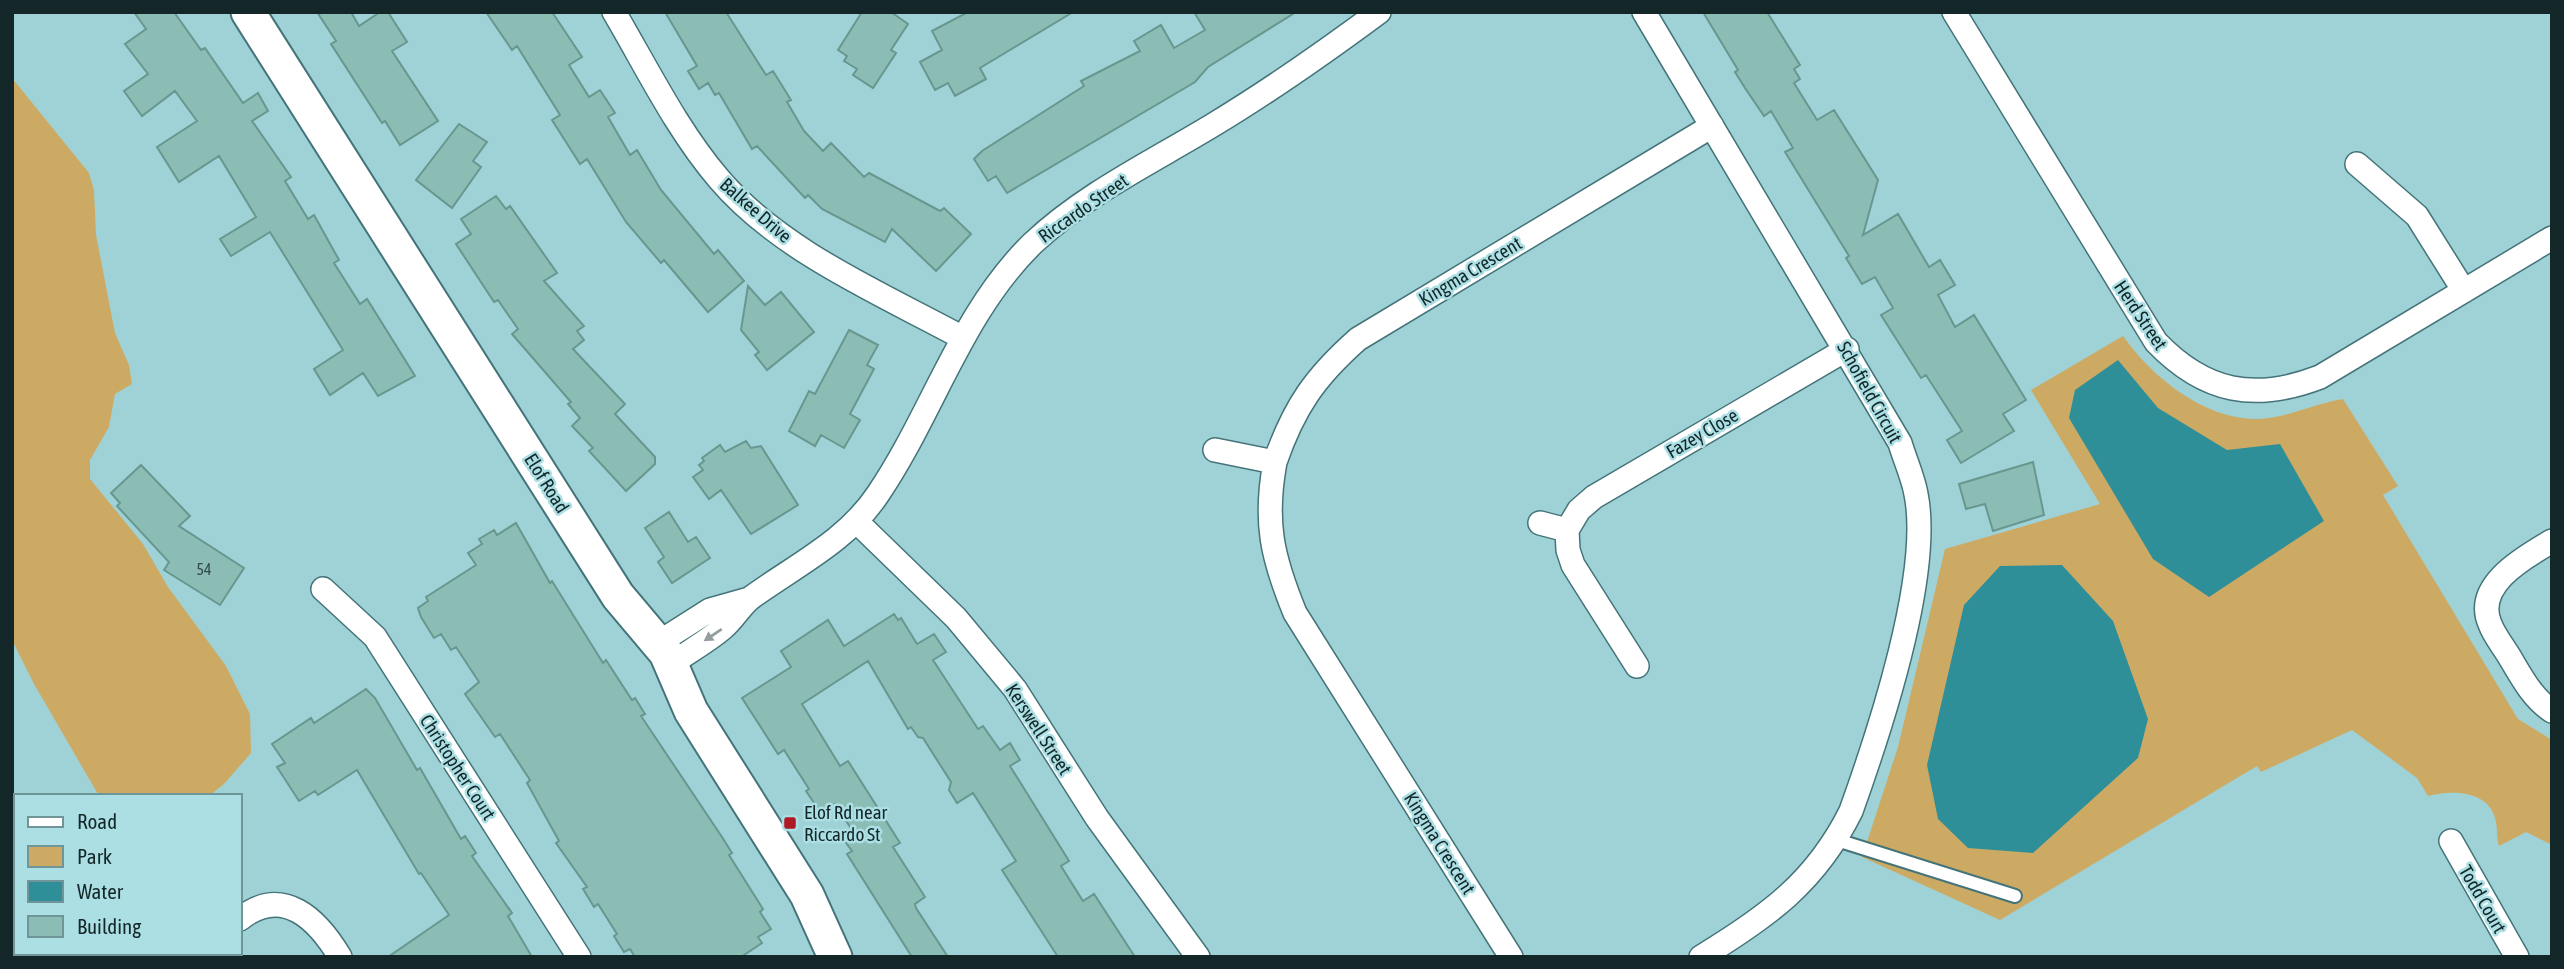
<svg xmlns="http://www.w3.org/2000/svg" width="2564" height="969" font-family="'Asap Condensed',sans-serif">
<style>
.green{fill:#cdaa63}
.water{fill:#2e8f98}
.building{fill:#8cbdb5;stroke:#67978f;stroke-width:2}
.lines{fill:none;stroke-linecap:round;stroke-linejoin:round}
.lane-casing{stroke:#447479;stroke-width:16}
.street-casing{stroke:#447479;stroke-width:26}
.secondary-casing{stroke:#447479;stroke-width:37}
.lane{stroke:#fff;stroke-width:12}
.street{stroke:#fff;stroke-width:23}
.secondary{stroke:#fff;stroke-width:33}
.oneway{fill:#959e9f}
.poi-dot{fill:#ad1925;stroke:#acdfe4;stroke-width:2.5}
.labels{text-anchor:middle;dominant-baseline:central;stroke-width:5;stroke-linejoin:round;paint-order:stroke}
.number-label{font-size:16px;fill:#314c4c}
.street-label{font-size:19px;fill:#132729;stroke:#acdfe4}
.poi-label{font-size:19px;fill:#132729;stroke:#acdfe4;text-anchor:start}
</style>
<rect width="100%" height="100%" fill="#9fd2d7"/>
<path class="green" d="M 12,78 L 89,173 L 94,190 L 96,235 L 115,333 L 129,365 L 132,384 L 115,394 L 109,427 L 90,460 L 90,479 L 143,544 L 168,587 L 226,666 L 250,714 L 251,753 L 224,784 L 209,796 L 99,796 L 34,684 L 12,640 Z
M 2123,336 C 2154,380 2212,426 2269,418 C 2295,414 2318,403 2343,399 L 2398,486 L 2383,495 L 2518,719 L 2552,740 L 2552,845 L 2526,832 L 2499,846 C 2496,837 2498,827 2495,818 C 2487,790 2451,790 2428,796 L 2417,778 L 2352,730 L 2261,772 L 2257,766 L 2000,920 L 1862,857 L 1898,747 L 1945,549 L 2100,504 L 2031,390 Z"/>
<path class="water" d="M 2118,360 L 2158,408 L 2227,450 L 2280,444 L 2324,521 L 2209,597 L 2153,559 L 2069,418 L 2075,390 Z
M 2062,565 L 2113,621 L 2148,719 L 2138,758 L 2033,853 L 1968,848 L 1938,819 L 1927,765 L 1964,605 L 2000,566 Z"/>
<path class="building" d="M 134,12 L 174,12 L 201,50 L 205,48 L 243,103 L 258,93 L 268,111 L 252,121 L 291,177 L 285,181 L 308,219 L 314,215 L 339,260 L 334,263 L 360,304 L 367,299 L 415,376 L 378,396 L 363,373 L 330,395 L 314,369 L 343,350 L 270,232 L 231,256 L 220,239 L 256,217 L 219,156 L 179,182 L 157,147 L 197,121 L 175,91 L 142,116 L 124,91 L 148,74 L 125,44 L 146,29 Z
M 317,12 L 351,12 L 359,26 L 380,12 L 388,12 L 407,42 L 392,51 L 438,121 L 400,145 L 385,121 L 382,123 L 331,44 L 336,41 Z
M 486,12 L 552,12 L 582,57 L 569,65 L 589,97 L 600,90 L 615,113 L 608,117 L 630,155 L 637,150 L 661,190 L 714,254 L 718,250 L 744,281 L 708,312 L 664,260 L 661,263 L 626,222 L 587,159 L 580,164 L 552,120 L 560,115 L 517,46 L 512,50 Z
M 665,12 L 726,12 L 766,75 L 773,71 L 791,100 L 787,102 L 804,131 L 823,151 L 831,143 L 864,177 L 869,173 L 940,211 L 944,208 L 971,234 L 936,271 L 892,229 L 885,242 L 822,209 L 808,195 L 805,198 L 757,146 L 752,149 L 719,93 L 715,95 L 708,83 L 699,89 L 688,71 L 697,66 Z
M 862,12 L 891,12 L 908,24 L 891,50 L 896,53 L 873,88 L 853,75 L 857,69 L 844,61 L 847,56 L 838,50 Z
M 968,12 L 1073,12 L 980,68 L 986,79 L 955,96 L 948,83 L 935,90 L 920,62 L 942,50 L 932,31 Z
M 1194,12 L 1296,12 L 1208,67 L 1195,82 L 1007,193 L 996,176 L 988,181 L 974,159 L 982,151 L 1084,86 L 1081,81 L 1140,51 L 1134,41 L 1161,25 L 1174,48 L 1205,30 Z
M 1703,12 L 1767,12 L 1800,65 L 1794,69 L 1800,79 L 1794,83 L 1817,120 L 1834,110 L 1878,180 L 1863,235 L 1898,214 L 1929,267 L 1940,260 L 1955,285 L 1938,295 L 1955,327 L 1974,315 L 2026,400 L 2003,414 L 2014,431 L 1961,463 L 1947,440 L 1962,431 L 1926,375 L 1921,378 L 1881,315 L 1893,308 L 1875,277 L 1862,284 L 1846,258 L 1849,256 L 1785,152 L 1793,148 L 1771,111 L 1764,116 L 1745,88 L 1735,72 L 1738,70 Z
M 459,124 L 487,142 L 473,161 L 481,167 L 452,208 L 416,180 Z
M 496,196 L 506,209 L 510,206 L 557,273 L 544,281 L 584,326 L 577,331 L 584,340 L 573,349 L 625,404 L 615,414 L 655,457 L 655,464 L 626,491 L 589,451 L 593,448 L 572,426 L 580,418 L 568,404 L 571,402 L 512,334 L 518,329 L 498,300 L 494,302 L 456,244 L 471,234 L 461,219 Z
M 748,286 L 765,305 L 781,292 L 814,332 L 767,370 L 755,355 L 759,352 L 741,330 Z
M 849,330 L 878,345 L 867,365 L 874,369 L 850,414 L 860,420 L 844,448 L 821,435 L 815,446 L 789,431 L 809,391 L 815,394 Z
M 746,441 L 751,448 L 761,446 L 798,505 L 751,534 L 721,490 L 709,499 L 693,477 L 703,470 L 699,465 L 704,461 L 702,458 L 720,445 L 725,452 Z
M 2033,462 L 2044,515 L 1993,531 L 1985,504 L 1966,509 L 1959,484 Z
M 141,465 L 190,516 L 179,526 L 244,568 L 220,605 L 164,570 L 169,562 L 117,506 L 120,503 L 111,493 Z
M 669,512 L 688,542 L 696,537 L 710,558 L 672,583 L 658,562 L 664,557 L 645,528 Z
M 516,523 L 550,583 L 552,581 L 603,663 L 606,660 L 632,700 L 635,698 L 645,714 L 641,716 L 722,837 L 732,853 L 729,855 L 763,909 L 760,912 L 771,929 L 758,937 L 762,943 L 741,957 L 635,957 L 630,949 L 624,952 L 614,936 L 617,934 L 598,904 L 594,907 L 583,889 L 587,887 L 556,843 L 559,841 L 527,783 L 530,780 L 500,734 L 495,737 L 465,694 L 479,682 L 456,647 L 451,650 L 441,634 L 434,638 L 421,617 L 418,608 L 428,601 L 426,597 L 476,565 L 468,553 L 482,544 L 479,539 L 494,530 L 497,535 Z
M 894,614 L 898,620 L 901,618 L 917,644 L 934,634 L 946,652 L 933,660 L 978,729 L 983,726 L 1000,750 L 1010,743 L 1020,760 L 1010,766 L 1069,861 L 1061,866 L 1083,901 L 1094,894 L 1135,957 L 1058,957 L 1002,870 L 1016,861 L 973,793 L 957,803 L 949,790 L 951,782 L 923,738 L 918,737 L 911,727 L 908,729 L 868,661 L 802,704 L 840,766 L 848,761 L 900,843 L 893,847 L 925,897 L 915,904 L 916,908 L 948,957 L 912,957 L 847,854 L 852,851 L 846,843 L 856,836 L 835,804 L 821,813 L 806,791 L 809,789 L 784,750 L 778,754 L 742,698 L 791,667 L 781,651 L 828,620 L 844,646 Z
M 366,689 L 375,698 L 417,770 L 420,768 L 461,839 L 465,836 L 476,853 L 472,856 L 512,913 L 508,916 L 532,957 L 388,957 L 449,915 L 421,873 L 419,874 L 357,770 L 318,795 L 315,791 L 299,801 L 277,767 L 285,763 L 272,744 L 311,718 L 314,723 Z"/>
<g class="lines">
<defs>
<path id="lane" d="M 1837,840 L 2015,896"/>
<path id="street" d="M 614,12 C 647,68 677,130 719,179 C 780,251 882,294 963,338
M 1644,12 L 1900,443 C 1905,460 1913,477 1916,494 C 1932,574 1879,733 1851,811 C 1816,882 1767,917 1701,957
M 1954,12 L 2156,342 C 2205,393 2255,402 2320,377 L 2552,238
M 2357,164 L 2417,216 L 2464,291
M 1215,450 L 1275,462 C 1264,522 1272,557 1295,613 L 1511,957
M 1275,462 C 1294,407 1315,377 1358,339 L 1712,126
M 856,521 L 956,618 L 1015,689 L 1097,818 L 1198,957
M 1540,523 L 1567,530 L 1579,510 L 1594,497 L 1847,349
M 1567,530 L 1568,550 L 1573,565 L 1637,666
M 2552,541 C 2525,557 2473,585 2490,624 C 2494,635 2503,646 2509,656 C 2521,676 2532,698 2552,711
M 323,589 L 375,637 L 579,957
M 658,643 L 710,610 L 749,599
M 671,664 C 688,652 708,641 723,628 C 734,619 741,605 752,597 C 796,565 847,541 878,494 C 933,413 961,313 1033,243 C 1085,194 1152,162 1213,125 C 1271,90 1325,52 1379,12
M 2451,841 L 2517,957
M 240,919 C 283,884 318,920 340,957
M 199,957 L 203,953"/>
<path id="secondary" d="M 248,12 L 618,596 L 666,653 L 691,711 L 807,895 L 835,957"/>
</defs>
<use href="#lane" class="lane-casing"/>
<use href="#street" class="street-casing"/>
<use href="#secondary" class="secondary-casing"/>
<use href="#lane" class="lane"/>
<use href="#street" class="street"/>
<use href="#secondary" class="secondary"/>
</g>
<defs><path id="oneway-solid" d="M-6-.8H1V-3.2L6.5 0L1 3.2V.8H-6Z" transform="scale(1.75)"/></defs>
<use class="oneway" href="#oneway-solid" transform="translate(713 635) rotate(146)"/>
<rect class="poi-dot" x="783" y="816" width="14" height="14" rx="3.5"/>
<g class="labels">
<g class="number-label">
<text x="204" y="569">54</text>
</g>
<g class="street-label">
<text transform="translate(1083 208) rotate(-35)">Riccardo Street</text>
<text transform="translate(756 210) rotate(41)">Balkee Drive</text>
<text transform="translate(1470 271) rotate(-31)">Kingma Crescent</text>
<text transform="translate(2141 315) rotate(56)">Herd Street</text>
<text transform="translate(1870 392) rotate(61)">Schofield Circuit</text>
<text transform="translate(1702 433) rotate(-30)">Fazey Close</text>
<text transform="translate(547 483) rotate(58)">Elof Road</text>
<text transform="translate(1039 729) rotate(57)">Kerswell Street</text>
<text transform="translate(458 767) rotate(57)">Christopher Court</text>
<text transform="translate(1440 843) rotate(58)">Kingma Crescent</text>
<text transform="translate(2483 899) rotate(60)">Todd Court</text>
</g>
<g class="poi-label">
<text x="804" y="812">Elof Rd near<tspan x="804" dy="22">Riccardo St</tspan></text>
</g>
</g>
<rect width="2564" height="969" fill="none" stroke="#132729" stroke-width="28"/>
<rect x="14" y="794" width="228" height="161" fill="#acdfe4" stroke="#6f9599" stroke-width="2"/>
<rect x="28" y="817" width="35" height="10" fill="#ffffff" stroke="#6f9599" stroke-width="2"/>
<text x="77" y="829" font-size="21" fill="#132729">Road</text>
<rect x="28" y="846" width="35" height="21" fill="#cdaa63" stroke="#6f9599" stroke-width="2"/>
<text x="77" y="864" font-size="21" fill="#132729">Park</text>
<rect x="28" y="881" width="35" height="21" fill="#2e8f98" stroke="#6f9599" stroke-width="2"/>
<text x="77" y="899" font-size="21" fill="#132729">Water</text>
<rect x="28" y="916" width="35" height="21" fill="#8cbdb5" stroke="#6f9599" stroke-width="2"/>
<text x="77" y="934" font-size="21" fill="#132729">Building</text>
</svg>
